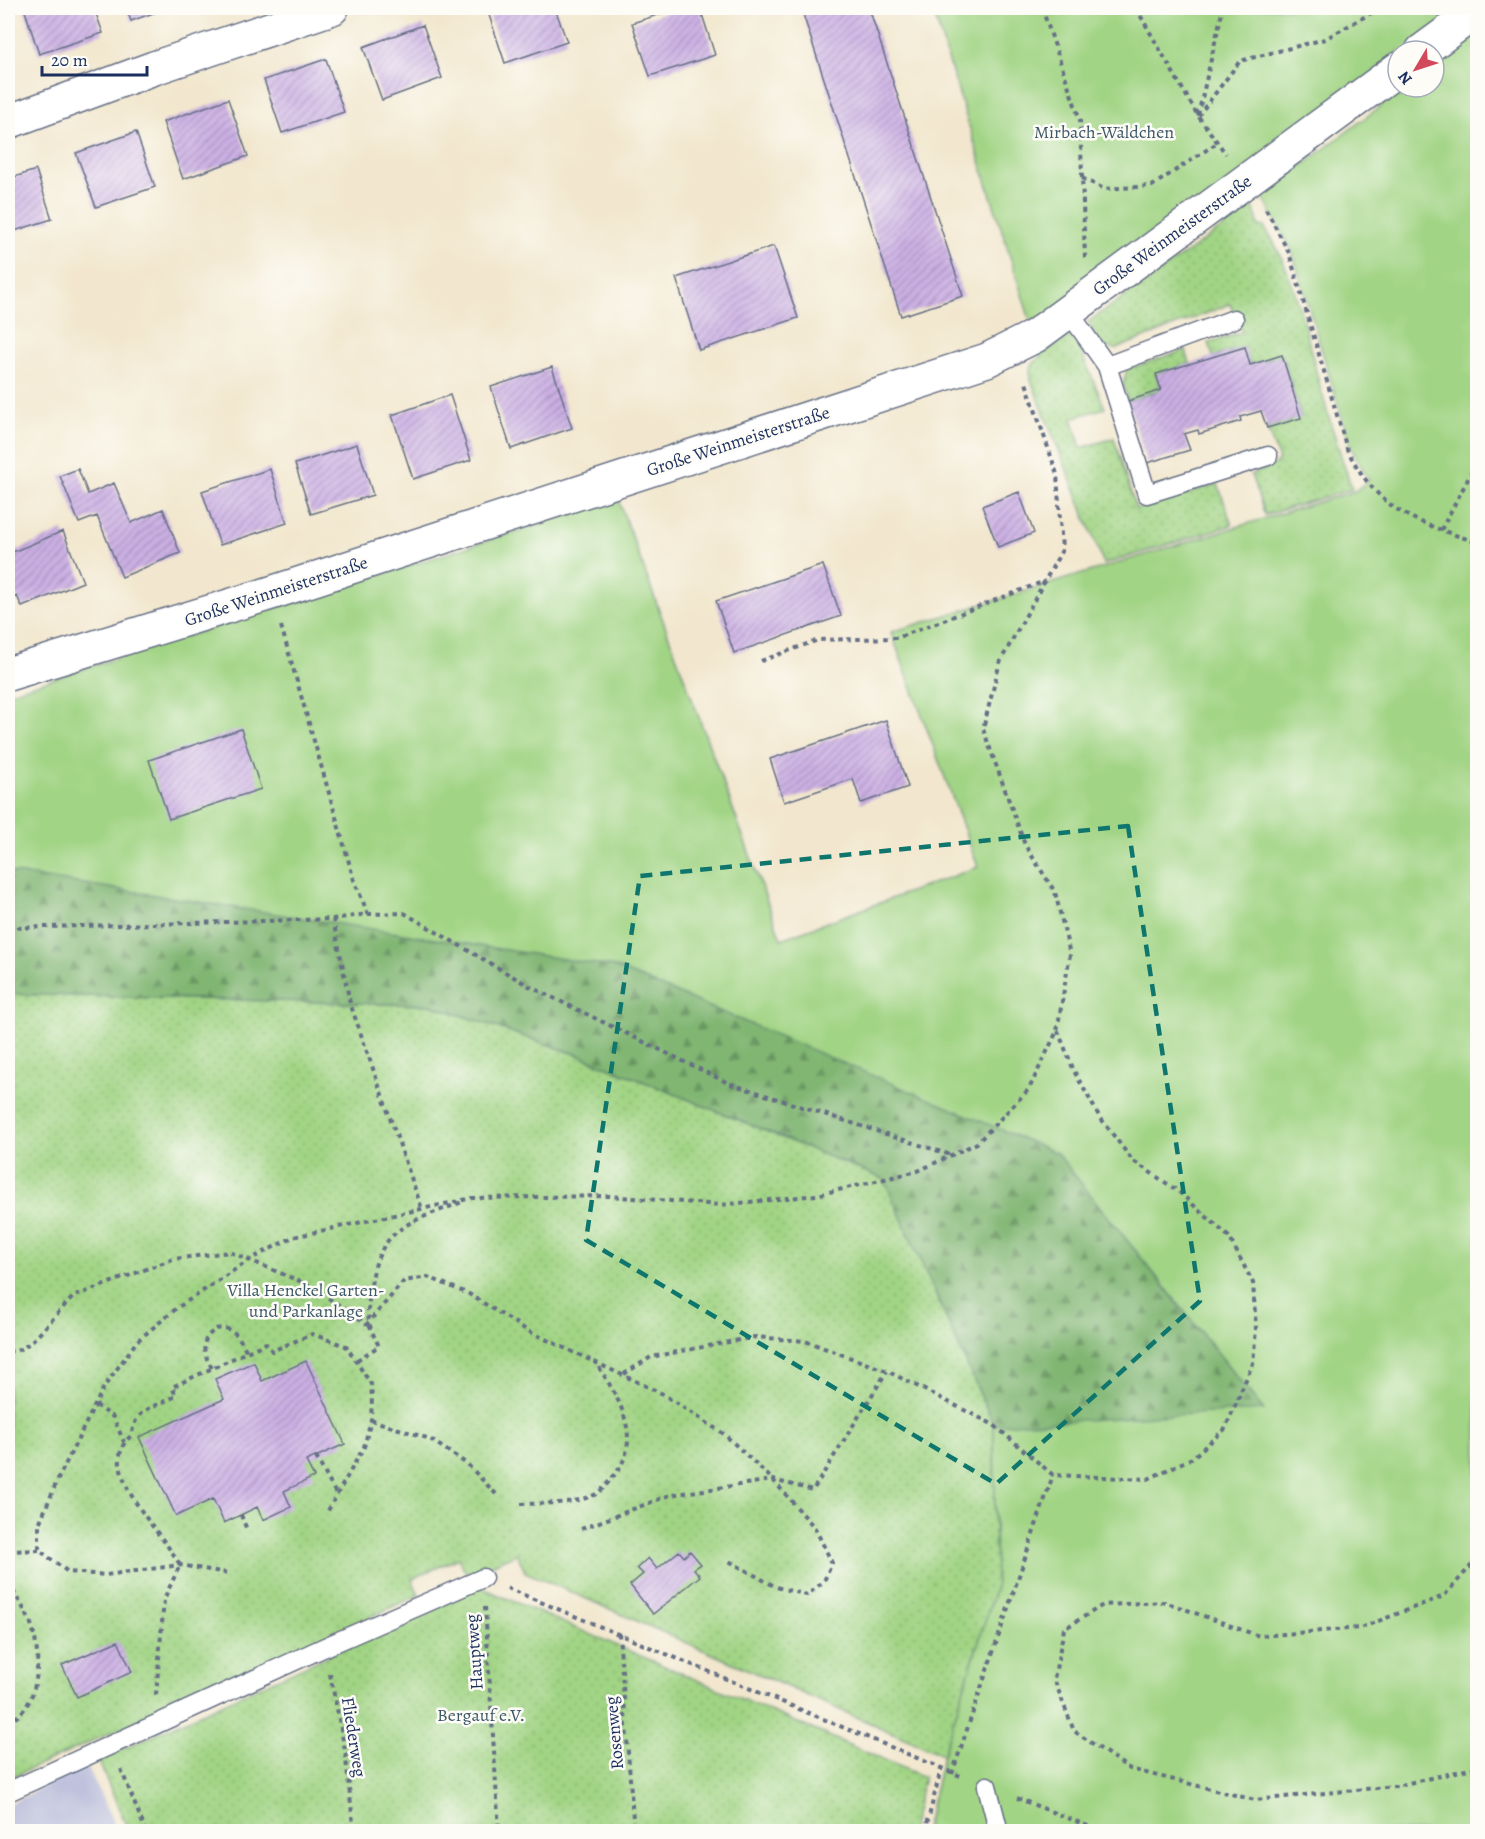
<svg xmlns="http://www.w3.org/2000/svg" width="1485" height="1839" font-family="Alegreya,serif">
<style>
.industrial{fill:#c0c2dd}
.grass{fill:url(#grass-dots);stroke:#5e8271;stroke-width:1.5}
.forest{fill:url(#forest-firs);stroke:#4e7268;stroke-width:1.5}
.park{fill:#a1d484;stroke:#5e8271;stroke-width:1.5}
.building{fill:url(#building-hatch)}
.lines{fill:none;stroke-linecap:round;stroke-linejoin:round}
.lane-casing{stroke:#666f85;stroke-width:21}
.street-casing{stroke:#666f85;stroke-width:36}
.path{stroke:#666f85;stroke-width:4;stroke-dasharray:4.5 4.5;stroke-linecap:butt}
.lane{stroke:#fff;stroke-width:18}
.street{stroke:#fff;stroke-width:33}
.marked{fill:none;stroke:#0f766e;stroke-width:4.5;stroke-dasharray:12 8;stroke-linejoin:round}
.labels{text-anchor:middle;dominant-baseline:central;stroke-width:5;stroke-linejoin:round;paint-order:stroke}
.park-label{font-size:18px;fill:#3c5868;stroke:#fdfcf7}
.street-label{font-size:18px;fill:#1b2f5e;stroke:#fdfcf7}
</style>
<defs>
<pattern id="grass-dots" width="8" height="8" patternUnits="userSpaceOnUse" patternTransform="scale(1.5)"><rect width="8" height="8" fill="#a1d484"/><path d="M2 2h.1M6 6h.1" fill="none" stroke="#8ab674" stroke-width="1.8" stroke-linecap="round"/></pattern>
<pattern id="forest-firs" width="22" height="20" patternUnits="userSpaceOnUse" patternTransform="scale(1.5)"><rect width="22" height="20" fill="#80b672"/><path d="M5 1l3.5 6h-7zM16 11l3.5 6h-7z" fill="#689461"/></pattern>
<pattern id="building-hatch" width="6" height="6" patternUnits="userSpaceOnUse" patternTransform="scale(1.5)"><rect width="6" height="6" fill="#ccb0e4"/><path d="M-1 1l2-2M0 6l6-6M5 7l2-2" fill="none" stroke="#a590bc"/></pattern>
</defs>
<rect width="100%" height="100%" fill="#fdfcf7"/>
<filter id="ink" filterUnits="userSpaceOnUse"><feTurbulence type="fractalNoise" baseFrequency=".0167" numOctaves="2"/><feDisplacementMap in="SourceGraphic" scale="12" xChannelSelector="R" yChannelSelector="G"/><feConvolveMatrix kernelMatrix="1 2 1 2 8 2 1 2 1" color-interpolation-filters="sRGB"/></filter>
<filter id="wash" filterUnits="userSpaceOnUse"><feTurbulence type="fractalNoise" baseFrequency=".008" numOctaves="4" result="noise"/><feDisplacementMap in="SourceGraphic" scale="24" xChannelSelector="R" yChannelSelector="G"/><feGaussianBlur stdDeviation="1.35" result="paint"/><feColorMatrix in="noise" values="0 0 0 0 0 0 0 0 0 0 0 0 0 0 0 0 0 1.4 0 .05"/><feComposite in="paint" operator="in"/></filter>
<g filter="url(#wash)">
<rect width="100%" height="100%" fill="#f2e7ce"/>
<path class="industrial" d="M 87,1765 L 117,1831 L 8,1832 L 8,1805 Z"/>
<path class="grass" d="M 1253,206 L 1259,226 L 1264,227 C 1293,266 1307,336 1319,383 C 1329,419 1340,454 1352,489 L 1265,515 L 1251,475 L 1276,464 L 1279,460 L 1267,428 L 1301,417 L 1282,355 L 1250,365 L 1244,347 L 1213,357 L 1209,343 L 1242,332 L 1230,304 L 1116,349 C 1099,348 1095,335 1088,322 Z
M 1073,333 L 1105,408 L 1072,418 L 1081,448 L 1114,438 L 1136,509 L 1218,484 L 1232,525 L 1104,564 L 1031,380 L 1030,368 L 1041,355 Z
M 1186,350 L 1190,364 L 1156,374 L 1161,390 L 1128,401 L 1123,385 L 1127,369 Z
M 8,994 L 430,1005 L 576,1054 L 884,1179 L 994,1425 L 996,1587 L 943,1755 L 525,1572 L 517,1553 L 468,1576 L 458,1558 L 412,1579 L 419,1595 L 8,1779 Z
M 480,1587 L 924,1777 L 911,1831 L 129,1832 L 98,1760 Z"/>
<path class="forest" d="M 8,872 L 615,967 L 1057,1153 L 1264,1411 L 1477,1831 L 925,1831 L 943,1755 L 996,1587 L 994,1425 L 884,1179 L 576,1054 L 430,1005 L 8,994 Z"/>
<path class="park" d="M 932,8 L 1474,8 L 1422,51 L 1398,51 L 1398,69 L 1035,336 Z
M 1477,33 L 1477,1831 L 925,1831 L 943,1755 L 996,1587 L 994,1425 L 1264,1410 L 1057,1153 L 615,967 L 8,872 L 8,693 L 618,499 L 781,939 L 978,867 L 891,632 L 1355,491 L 1369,480 L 1351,448 L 1292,251 L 1262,196 L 1406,87 L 1434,87 L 1434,66 Z"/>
<g id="blocks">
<path class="building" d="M 24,8 L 94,8 L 103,33 L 39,54 Z
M 126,8 L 167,8 L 131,21 Z
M 491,8 L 555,8 L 567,42 L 505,63 L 487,9 Z
M 680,8 L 700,8 L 715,55 L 650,76 L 632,23 Z
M 801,8 L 869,8 L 963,296 L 901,316 Z
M 423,25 L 442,78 L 382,100 L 363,47 Z
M 326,59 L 344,112 L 282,133 L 264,80 Z
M 228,99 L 248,156 L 183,179 L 163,122 Z
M 136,132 L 155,187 L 96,207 L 76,153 Z
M 36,170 L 52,219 L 8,233 L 8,179 Z
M 774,246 L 798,318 L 699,350 L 676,278 Z
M 1245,347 L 1250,365 L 1282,355 L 1301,418 L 1267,428 L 1261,411 L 1240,417 L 1241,421 L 1199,434 L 1198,430 L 1184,434 L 1190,450 L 1147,463 L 1128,401 L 1161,390 L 1156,374 Z
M 552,367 L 572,428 L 511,449 L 491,387 Z
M 450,395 L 471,460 L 413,479 L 392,415 Z
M 357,444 L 373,495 L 311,514 L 295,464 Z
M 78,469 L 88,494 L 114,483 L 131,523 L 163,509 L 180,553 L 122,577 L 97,516 L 79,523 L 60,476 Z
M 270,469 L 287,523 L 220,545 L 202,491 Z
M 1019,492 L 1034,533 L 998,547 L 982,506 Z
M 63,531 L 83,582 L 22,607 L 17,596 L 8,600 L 8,554 Z
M 823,565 L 841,616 L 734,653 L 716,601 Z
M 886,720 L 908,787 L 861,803 L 853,779 L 784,802 L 770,759 Z
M 241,729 L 261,789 L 169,819 L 149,760 Z
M 306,1361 L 345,1444 L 306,1461 L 314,1477 L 284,1491 L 291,1507 L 263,1520 L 257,1507 L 224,1523 L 213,1499 L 176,1516 L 139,1437 L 224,1399 L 215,1379 L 254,1362 L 262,1381 Z
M 679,1551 L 684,1557 L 690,1551 L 701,1564 L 694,1569 L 700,1576 L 653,1614 L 630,1585 L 643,1574 L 637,1568 L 648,1558 L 657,1569 Z
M 118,1641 L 132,1672 L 77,1697 L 62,1665 Z"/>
</g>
</g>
<g filter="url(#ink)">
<use href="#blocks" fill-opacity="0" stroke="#666f85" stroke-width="1.5"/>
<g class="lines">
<defs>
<path id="lane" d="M 1068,311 L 1107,366 L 1234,319
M 1107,366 L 1147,494 L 1268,456
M 987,1786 L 999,1832
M 8,1792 L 325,1647 L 483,1578"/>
<path id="street" d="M 1422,51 L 1478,10
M 8,122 L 154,68 L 332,8
M 8,674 L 271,593 L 987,360 L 1035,336 L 1398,69"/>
</defs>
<use href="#lane" class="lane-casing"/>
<use href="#street" class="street-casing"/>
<path class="path" d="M 1042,8 L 1080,120 L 1085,258
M 1136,8 L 1198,116 L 1226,154
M 1198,115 L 1223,8
M 1198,116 L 1240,61 L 1325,39 L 1380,8
M 1082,178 L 1104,189 L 1152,186 L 1217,143
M 1266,209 L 1289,253 L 1347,449 C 1380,514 1414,520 1478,543
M 1441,530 L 1478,460
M 281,626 L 354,880 L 368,914
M 761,661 L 818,640 L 897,638 L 1045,581
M 333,919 L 350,1003 L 422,1209
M 8,928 L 333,919 L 368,914 L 404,913 L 529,986 L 728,1083 L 951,1155
M 8,1351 C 29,1356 57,1309 75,1296 L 173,1259 L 230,1252 L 309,1285 L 367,1324 L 404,1281 L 428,1277 L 469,1294 L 528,1331 L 661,1393 L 724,1434 L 773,1480 L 815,1528 L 832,1563 L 824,1581 L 807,1595 L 776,1587 L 727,1560
M 357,1360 L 379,1346 C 365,1320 367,1314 371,1285 C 380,1225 412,1222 462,1202
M 212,1368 C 203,1353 199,1340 216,1329 C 234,1325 240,1339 247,1352
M 624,1374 L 651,1357 L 755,1337 L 805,1341 L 887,1371 L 994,1425 L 1053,1475 L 1148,1479 L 1192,1458 L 1225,1429 L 1253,1363 L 1256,1329 L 1253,1283 L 1229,1237 L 1178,1191 L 1132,1160 L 1099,1116 L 1074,1071 L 1058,1031
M 96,1405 L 113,1417 L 124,1442
M 371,1420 L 430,1439 L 467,1464 L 496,1494
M 316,1457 L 336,1494
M 521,1504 C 545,1503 572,1505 594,1495 C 601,1492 606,1485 611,1479 C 645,1443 621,1401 598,1366
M 241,1515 L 247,1530
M 581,1529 L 670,1495 L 773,1480 L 813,1490 L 887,1371
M 8,1551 L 39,1550
M 1478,1558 L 1444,1596 L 1360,1628 L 1259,1636 L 1165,1602 L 1103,1605 L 1064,1629 L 1054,1679 L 1074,1731 L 1130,1769 L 1255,1800 L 1396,1786 L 1478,1767
M 227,1573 L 180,1565 L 106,1575 L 68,1572 L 39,1550 L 39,1524 L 58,1479 L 104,1387 L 137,1341 L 177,1308 L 251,1259 L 293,1237 L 472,1198 L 609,1196 L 720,1205 L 817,1195 L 918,1171 L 977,1143 L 1029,1089 L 1057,1031 L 1070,954 L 1055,892 L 1025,845 L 983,729 L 1000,662 L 1062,550 L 1057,474 L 1025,380
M 8,1583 C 16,1596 25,1609 31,1624 C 42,1654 41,1708 8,1722
M 507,1588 L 963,1777
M 485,1607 L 499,1832
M 619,1633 L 634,1832
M 330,1674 L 345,1750 L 354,1832
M 156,1695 L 164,1599 L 180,1565 C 165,1535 91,1468 132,1435 C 133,1410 156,1406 176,1396 L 172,1387 L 266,1343 L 272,1351 L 312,1334 L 346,1346 L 371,1384 L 372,1398 L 371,1420 L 364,1447 L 326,1514
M 121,1769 L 146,1832
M 952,1774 L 1053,1475
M 1017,1798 L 1103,1832
M 925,1832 L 941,1769"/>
<use href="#lane" class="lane"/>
<use href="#street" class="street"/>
</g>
</g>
<path class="marked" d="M 1128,826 L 1200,1301 L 996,1484 L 586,1240 L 640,876 Z"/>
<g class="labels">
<g class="park-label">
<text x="1104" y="132">Mirbach-Wäldchen</text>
<text x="306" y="1290">Villa Henckel Garten-<tspan x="306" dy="21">und Parkanlage</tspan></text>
<text x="481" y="1715">Bergauf e.V.</text>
</g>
<g class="street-label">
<text transform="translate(1172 235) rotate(-36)">Große Weinmeisterstraße</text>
<text transform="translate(738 441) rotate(-18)">Große Weinmeisterstraße</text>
<text transform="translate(276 591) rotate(-18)">Große Weinmeisterstraße</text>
<text transform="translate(474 1652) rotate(-94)">Hauptweg</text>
<text transform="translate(614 1733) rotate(-95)">Rosenweg</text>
<text transform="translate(354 1737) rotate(81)">Fliederweg</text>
</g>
</g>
<rect width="1485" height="1839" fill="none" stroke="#fdfcf7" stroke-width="30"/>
<g transform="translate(1416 69) rotate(231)"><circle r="28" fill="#fdfcf7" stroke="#a3aaba" stroke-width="1.5"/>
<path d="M0-4.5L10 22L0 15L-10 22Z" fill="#d1495b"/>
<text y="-9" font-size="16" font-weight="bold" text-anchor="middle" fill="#1b2f5e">N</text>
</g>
<path d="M42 66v9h105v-9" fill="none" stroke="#1b2f5e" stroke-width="3"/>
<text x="51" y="66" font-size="18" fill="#1b2f5e" stroke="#fdfcf7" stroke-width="4.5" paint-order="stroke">20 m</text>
</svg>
